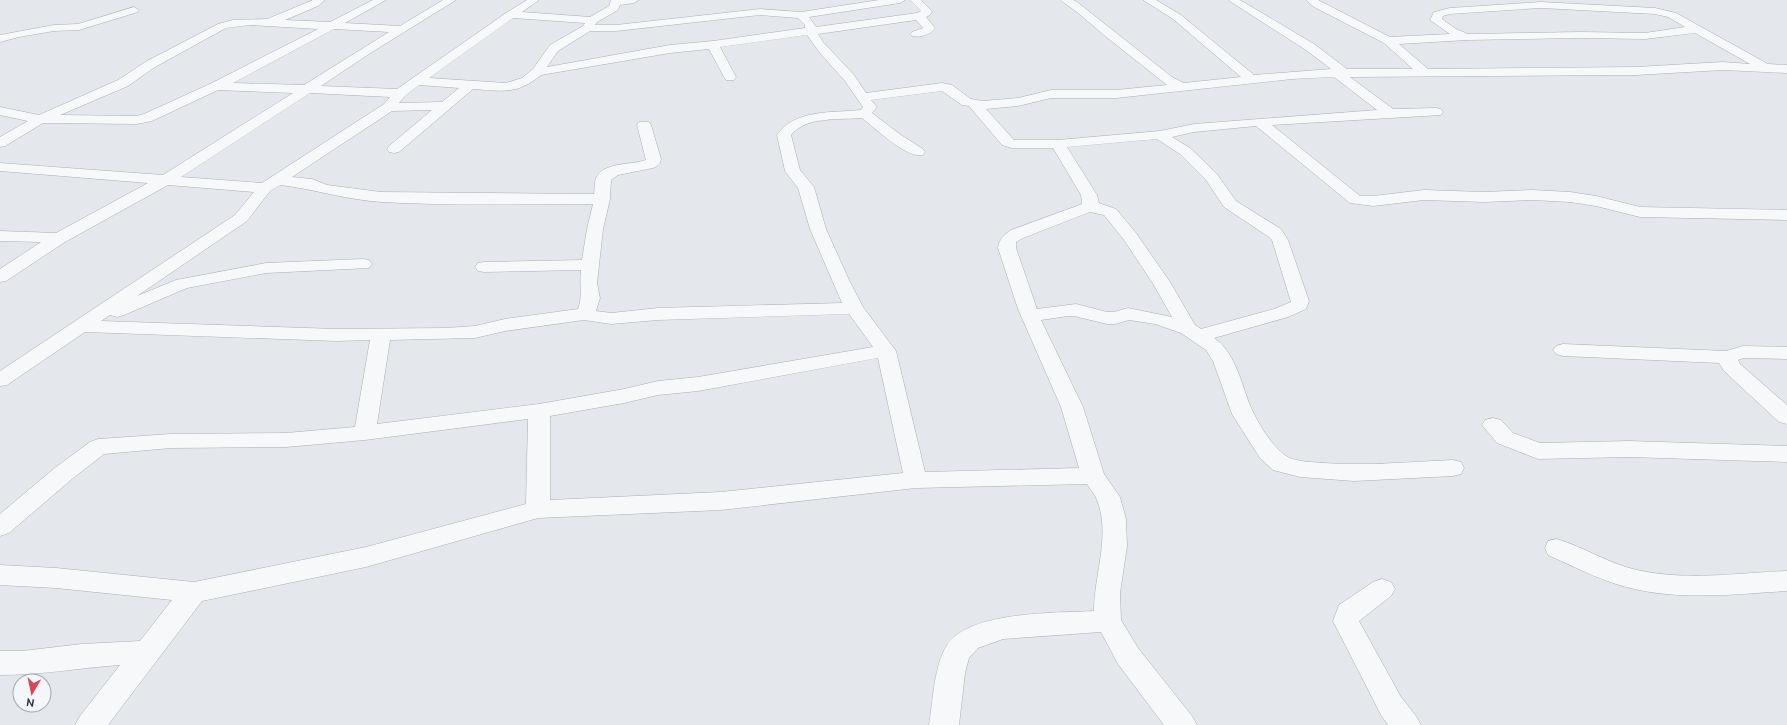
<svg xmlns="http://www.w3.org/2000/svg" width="1787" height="725" font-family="Ubuntu,sans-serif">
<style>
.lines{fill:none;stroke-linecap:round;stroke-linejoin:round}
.minor-casing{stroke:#a9aeb7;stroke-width:1}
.minor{fill:#f7f8fa;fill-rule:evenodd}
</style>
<rect width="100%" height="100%" fill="#e4e7ec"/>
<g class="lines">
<defs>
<path id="minor" d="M 313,0 L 325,0 L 318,6 L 285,20 L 330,22 L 373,0 L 386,0 L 345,23 L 400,26 L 443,0 L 456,0 L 372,52 L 321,86 L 397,89 L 506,13 L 527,0 L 539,0 L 522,12 L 590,17 L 609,6 L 611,0 L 639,0 L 634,3 L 620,5 L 618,10 L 597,22 L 595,25 L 616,25 L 760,9 L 801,12 L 879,0 L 905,0 L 900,3 L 809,17 L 816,27 L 917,13 L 921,11 L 910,0 L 921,0 L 932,11 L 930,15 L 926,17 L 935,28 C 930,35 920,38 912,36 L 910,34 L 912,32 L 923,28 L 916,20 L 818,34 L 823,42 L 854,75 L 866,93 L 942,83 L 952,85 L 971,99 L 983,101 L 1018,98 L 1051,90 L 1116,90 L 1167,85 L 1105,36 L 1077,12 L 1060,0 L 1073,0 L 1077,2 L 1172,77 L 1184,83 L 1241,77 L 1173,19 L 1143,0 L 1156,0 L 1181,15 L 1254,75 L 1331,69 L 1306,50 L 1228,0 L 1240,0 L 1314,44 L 1347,69 L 1413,69 L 1384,43 L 1314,7 L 1306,0 L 1318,0 L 1390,37 L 1450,34 L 1430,20 L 1434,12 L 1450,8 L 1541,2 L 1655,8 L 1676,13 L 1768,64 L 1787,65 L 1787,73 L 1723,70 L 1636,75 L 1350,77 L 1393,109 L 1436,108 L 1441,109 L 1443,112 L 1441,115 L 1272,125 L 1360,196 L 1373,196 L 1424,190 L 1484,192 L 1532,190 L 1570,192 L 1596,196 L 1640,207 L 1787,210 L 1787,220 L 1640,217 L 1596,206 L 1570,202 L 1532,200 L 1484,202 L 1424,200 L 1373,206 L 1350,203 L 1256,126 L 1194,132 L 1172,137 L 1190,148 L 1217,174 L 1236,201 L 1281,229 L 1288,240 L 1309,301 L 1306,309 L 1288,317 L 1214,338 C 1234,351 1241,381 1249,403 C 1255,418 1274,452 1290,458 C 1300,462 1312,462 1323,463 C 1366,466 1409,462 1453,460 L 1461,462 L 1464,468 L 1461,474 L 1453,476 L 1354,481 L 1300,477 L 1273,470 L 1260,458 L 1232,414 L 1213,361 L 1206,350 L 1181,333 L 1155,324 L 1129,320 L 1115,324 L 1107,324 L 1074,316 L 1068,316 L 1041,320 L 1083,407 L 1104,474 L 1120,497 L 1126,519 L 1127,546 L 1120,593 L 1121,620 L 1138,648 L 1192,716 L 1197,725 L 1164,725 L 1118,664 L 1101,632 L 1003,639 L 978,648 L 969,658 L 965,673 L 959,725 L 929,725 C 933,701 934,665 947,645 C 969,611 1057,613 1094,611 C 1094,574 1111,536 1097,500 C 1095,494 1090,489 1087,484 L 916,488 L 721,510 L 538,518 L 366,567 L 202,601 L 108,725 L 75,725 L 80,716 L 120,665 C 80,668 40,675 0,675 L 0,651 L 22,651 L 82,644 L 140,641 L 172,600 L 56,588 L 0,585 L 0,565 L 56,568 L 194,582 L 366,547 L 526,504 L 528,419 L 365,440 L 286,447 L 171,448 L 104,454 L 72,479 L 9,533 L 0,536 L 0,514 L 56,467 L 90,442 L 98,439 L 171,434 L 286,433 L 355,427 L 370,340 L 336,341 L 85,332 L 7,385 L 0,386 L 0,371 L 235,215 L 254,192 L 168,185 L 65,242 L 6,281 L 0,282 L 0,269 L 41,242 L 0,241 L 0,231 L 56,233 L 148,183 L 0,171 L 0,163 L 163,175 L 293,93 L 218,90 L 152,121 L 137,124 L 43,123 L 5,146 L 0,147 L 0,137 L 28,121 L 0,115 L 0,107 L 39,115 L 118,80 L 147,61 L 218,24 L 233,20 L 267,19 ZM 1541,8 L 1655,14 L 1668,17 L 1685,27 L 1645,33 L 1580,32 L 1468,34 L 1456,29 L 1442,19 L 1443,16 L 1450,14 ZM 760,15 L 798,18 L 805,25 L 805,28 L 713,41 L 670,45 L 547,67 L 558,51 L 590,31 L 616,31 ZM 513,18 L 585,23 L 583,26 L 550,45 L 533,69 L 522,78 L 506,83 L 429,78 ZM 250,25 L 318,29 L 212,83 L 144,114 L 137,116 L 60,115 L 128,86 L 155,67 L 226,28 ZM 334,29 L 389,32 L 304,85 L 233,83 ZM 1695,33 L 1750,64 L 1723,62 L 1636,67 L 1428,69 L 1399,44 L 1467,40 L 1580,38 L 1645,39 ZM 807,35 L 820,53 L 845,81 L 863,107 L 861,110 C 832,113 795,109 777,135 L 785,171 L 798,188 L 810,229 L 842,303 L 658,308 L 611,313 L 596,311 L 600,298 L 597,283 L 603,229 L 610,199 L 611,180 L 618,175 L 653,168 C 658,166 660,164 661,159 L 651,125 L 649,122 L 639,122 L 637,125 L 646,160 C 632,165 603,162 596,178 C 594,183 595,189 594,194 L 381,192 L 327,185 L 312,179 L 292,177 L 392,111 L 432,110 L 389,146 L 387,149 L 389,152 L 394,153 L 399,152 L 473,89 C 502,91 517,95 541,75 L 670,53 L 709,49 L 724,77 L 726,80 L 734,80 L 736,77 L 720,47 ZM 1334,77 L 1377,110 L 1194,124 L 1160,131 L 1058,140 L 1014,140 L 986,109 L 1018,106 L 1051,98 L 1116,98 L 1292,79 ZM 419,85 L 459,88 L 442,102 L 399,103 L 405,96 ZM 942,91 L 962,105 L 969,106 L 1002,145 L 1012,148 L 1053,148 L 1081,195 L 1082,204 L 1011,230 C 1003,236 1000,238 998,248 L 1018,309 L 1061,407 L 1079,468 L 925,472 L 896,351 L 863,307 L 849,280 L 826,229 L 814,187 L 800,170 L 791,135 C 806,116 840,120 862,118 C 875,128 907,159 923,155 L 925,152 L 923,149 L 901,135 L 872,113 L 877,107 L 871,100 ZM 310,93 L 390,97 L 384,104 L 262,183 L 181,177 ZM 1157,139 L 1180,154 L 1206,180 L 1224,207 L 1269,237 L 1272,240 L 1291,302 L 1274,309 L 1201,329 L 1195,325 L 1170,282 L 1136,233 L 1116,209 L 1099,203 L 1097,195 L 1067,147 ZM 280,185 C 314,189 347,200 382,202 C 452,206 523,204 593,204 L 587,229 L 582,260 L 484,262 L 478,263 L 475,267 L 478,271 L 484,272 L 581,270 C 579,285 583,296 578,309 L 505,319 L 475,326 L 446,328 L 336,329 L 101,321 L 110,315 L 117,317 L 124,315 L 187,288 L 266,273 L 369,268 L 372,264 L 369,260 L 363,259 L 266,263 L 176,280 L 137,296 L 247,221 L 270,191 ZM 1090,212 L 1104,215 L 1124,240 L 1152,282 L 1172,317 L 1128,308 L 1114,312 L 1107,312 L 1076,304 L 1037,309 L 1016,248 L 1016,242 L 1023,238 ZM 849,314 L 873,347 L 698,377 L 658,381 L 624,389 L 539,404 L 377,424 L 390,340 L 475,338 L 505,331 L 584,320 L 611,324 L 658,320 ZM 878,358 L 903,473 L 721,492 L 550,500 L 550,416 L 624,403 L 658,395 L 698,391 Z
M 134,7 L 139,10 L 138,12 L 79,30 L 54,31 L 19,37 L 0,42 L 0,35 L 54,25 L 78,24 Z
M 1563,344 L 1726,351 L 1743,346 L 1787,347 L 1787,359 L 1744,358 L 1738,360 L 1740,364 L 1787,405 L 1787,424 L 1779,422 L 1724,371 L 1719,363 L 1563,356 L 1556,354 L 1553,350 L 1556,346 Z
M 1493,418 L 1501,420 L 1513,433 L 1540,443 L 1629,441 L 1787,446 L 1787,462 L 1629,457 L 1538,459 L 1497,443 L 1482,425 L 1485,420 Z
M 1557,539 C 1584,547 1609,564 1637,570 C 1686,581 1738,573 1787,571 L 1787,591 C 1738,594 1687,600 1639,590 C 1607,584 1577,568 1548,555 L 1545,548 L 1548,541 Z
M 1382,579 L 1391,582 L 1395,589 L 1391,596 L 1359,621 L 1401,697 L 1416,716 L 1421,725 L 1388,725 L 1381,715 L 1333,621 L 1339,605 L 1373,582 Z"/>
</defs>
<use href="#minor" class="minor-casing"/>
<use href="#minor" class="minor"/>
</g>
<g transform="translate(32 693) rotate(189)"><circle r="19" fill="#f4f6f9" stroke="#a4a8b1"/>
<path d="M0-3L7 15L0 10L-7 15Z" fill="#d1495b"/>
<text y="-6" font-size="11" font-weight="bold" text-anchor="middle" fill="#2b3445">N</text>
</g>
</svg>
